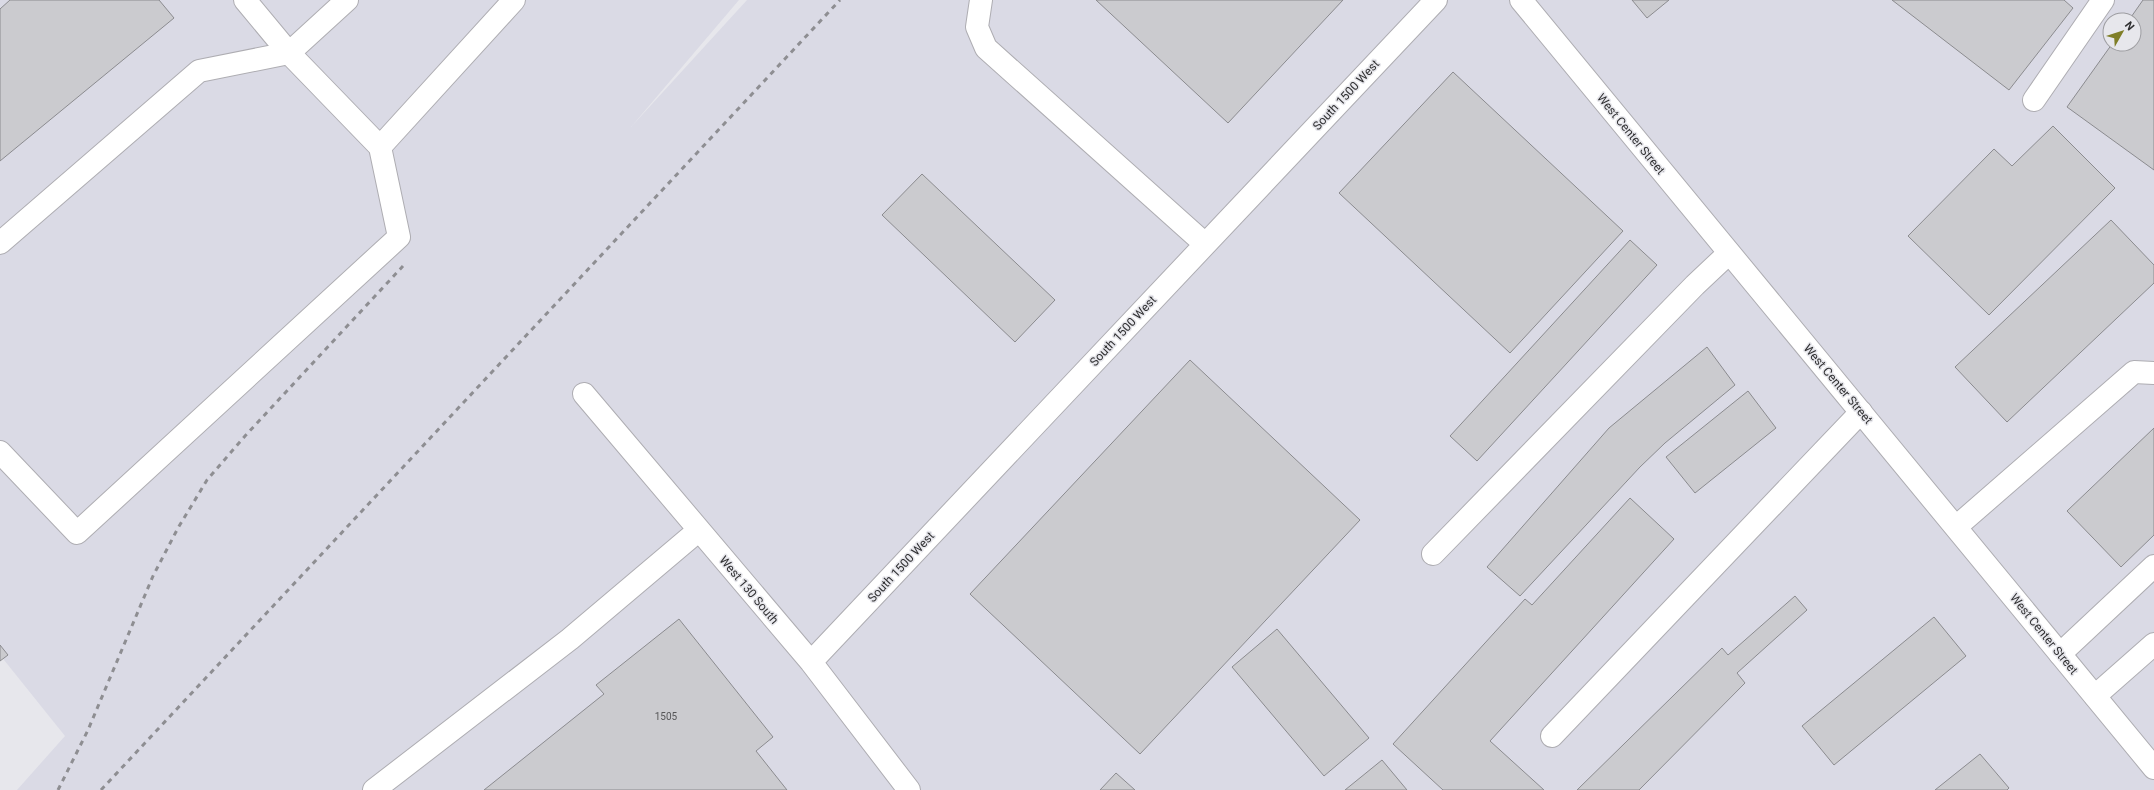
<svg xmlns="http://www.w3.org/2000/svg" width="2154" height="790" font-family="Roboto,sans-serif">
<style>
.built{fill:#dadae5;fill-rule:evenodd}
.building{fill:#cbcbcf;stroke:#8b8b8f}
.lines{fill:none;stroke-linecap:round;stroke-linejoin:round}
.minor-casing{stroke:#aeadb2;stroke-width:24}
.major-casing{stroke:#aeadb2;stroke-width:24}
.minor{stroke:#fff;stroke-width:22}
.major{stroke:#fff;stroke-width:22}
.rail{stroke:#8e8e92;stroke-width:3;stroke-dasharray:5 5;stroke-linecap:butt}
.labels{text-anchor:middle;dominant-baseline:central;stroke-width:3;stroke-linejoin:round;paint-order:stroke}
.number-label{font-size:10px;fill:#565658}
.street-label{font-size:12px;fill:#2f2f31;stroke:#e7e7ec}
</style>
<rect width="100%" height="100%" fill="#e7e7ec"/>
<path class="built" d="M 0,0 L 739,0 L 631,127 L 747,0 L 2154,0 L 2154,790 L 17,790 L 65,736 L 0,655 ZM 2110,20 L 2134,20 L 2134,44 L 2110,44 Z"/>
<path class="building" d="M 10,0 L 159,0 L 174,18 L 0,161 L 0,9 Z
M 1096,0 L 1343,0 L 1228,123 Z
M 1632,0 L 1669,0 L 1647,18 Z
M 1892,0 L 2064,0 L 2073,8 L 2009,90 Z
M 2143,0 L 2154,0 L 2154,170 L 2067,107 L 2112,44 L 2134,44 L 2134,20 L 2129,20 Z
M 1453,72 L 1623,231 L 1510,353 L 1339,193 Z
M 2053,126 L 2115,188 L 1989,315 L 1908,236 L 1994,149 L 2012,166 Z
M 922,174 L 1055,300 L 1015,342 L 882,215 Z
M 2111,220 L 2154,265 L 2154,283 L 2007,422 L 1955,367 Z
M 1630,240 L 1657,265 L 1477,461 L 1450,436 Z
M 1707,347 L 1735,385 L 1665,443 L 1640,467 L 1520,596 L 1487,567 L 1609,428 Z
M 1190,360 L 1360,520 L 1140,754 L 970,594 Z
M 1748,391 L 1776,428 L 1695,493 L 1666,457 Z
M 2154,428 L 2154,535 L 2121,567 L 2067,511 Z
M 1630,498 L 1674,539 L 1490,741 L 1544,790 L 1443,790 L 1393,744 L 1525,599 L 1532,605 Z
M 1795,596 L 1807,610 L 1737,673 L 1745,683 L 1639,790 L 1577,790 L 1722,648 L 1728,655 Z
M 1934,617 L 1966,656 L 1834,765 L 1802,726 Z
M 679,619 L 773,737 L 756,751 L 787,790 L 484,790 L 604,694 L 596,685 Z
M 1277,629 L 1369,738 L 1324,776 L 1232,667 Z
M 0,645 L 8,655 L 0,661 Z
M 1980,754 L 2009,788 L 2007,790 L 1935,790 Z
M 1382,760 L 1407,790 L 1345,790 Z
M 1116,773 L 1135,790 L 1100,790 Z"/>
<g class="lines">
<defs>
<path id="minor" d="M 981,0 L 977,27 L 986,48 L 1205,244
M 2034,100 L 2103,0
M 380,147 L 514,0
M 0,243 L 199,71 L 289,53 L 347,0
M 584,394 L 811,662 L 909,790
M 0,452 L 77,533 L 399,237 L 380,147 L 289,53 L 245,0
M 1956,527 L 2134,372 L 2154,373
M 1433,554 L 1695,285 L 1729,253
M 2060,654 L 2154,566
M 811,662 L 1436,0
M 2095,696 L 2154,644
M 1552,736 L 1861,412
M 374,790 L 570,639 L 699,530"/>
<path id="major" d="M 1521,0 L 2154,768"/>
</defs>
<use href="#minor" class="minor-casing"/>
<use href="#major" class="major-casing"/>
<use href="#minor" class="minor"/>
<use href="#major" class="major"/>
<path class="rail" d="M 58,790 L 88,730 L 153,576 L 178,528 L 207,480 L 245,436 L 403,266
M 101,790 L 840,0"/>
</g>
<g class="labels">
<g class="number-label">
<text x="666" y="716">1505</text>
</g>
<g class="street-label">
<text transform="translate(1346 95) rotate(-47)">South 1500 West</text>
<text transform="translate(1631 134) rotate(51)">West Center Street</text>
<text transform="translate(1123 331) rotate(-47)">South 1500 West</text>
<text transform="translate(1838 384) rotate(50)">West Center Street</text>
<text transform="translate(901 567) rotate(-47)">South 1500 West</text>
<text transform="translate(749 590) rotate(50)">West 130 South</text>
<text transform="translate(2044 634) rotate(51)">West Center Street</text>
</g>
</g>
<g transform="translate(2122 32) rotate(51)"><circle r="19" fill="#e7e7ec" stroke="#9d9da1"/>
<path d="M0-3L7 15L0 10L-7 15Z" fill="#7f7e27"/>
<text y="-6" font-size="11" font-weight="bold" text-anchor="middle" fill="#2f2f31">N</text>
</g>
</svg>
